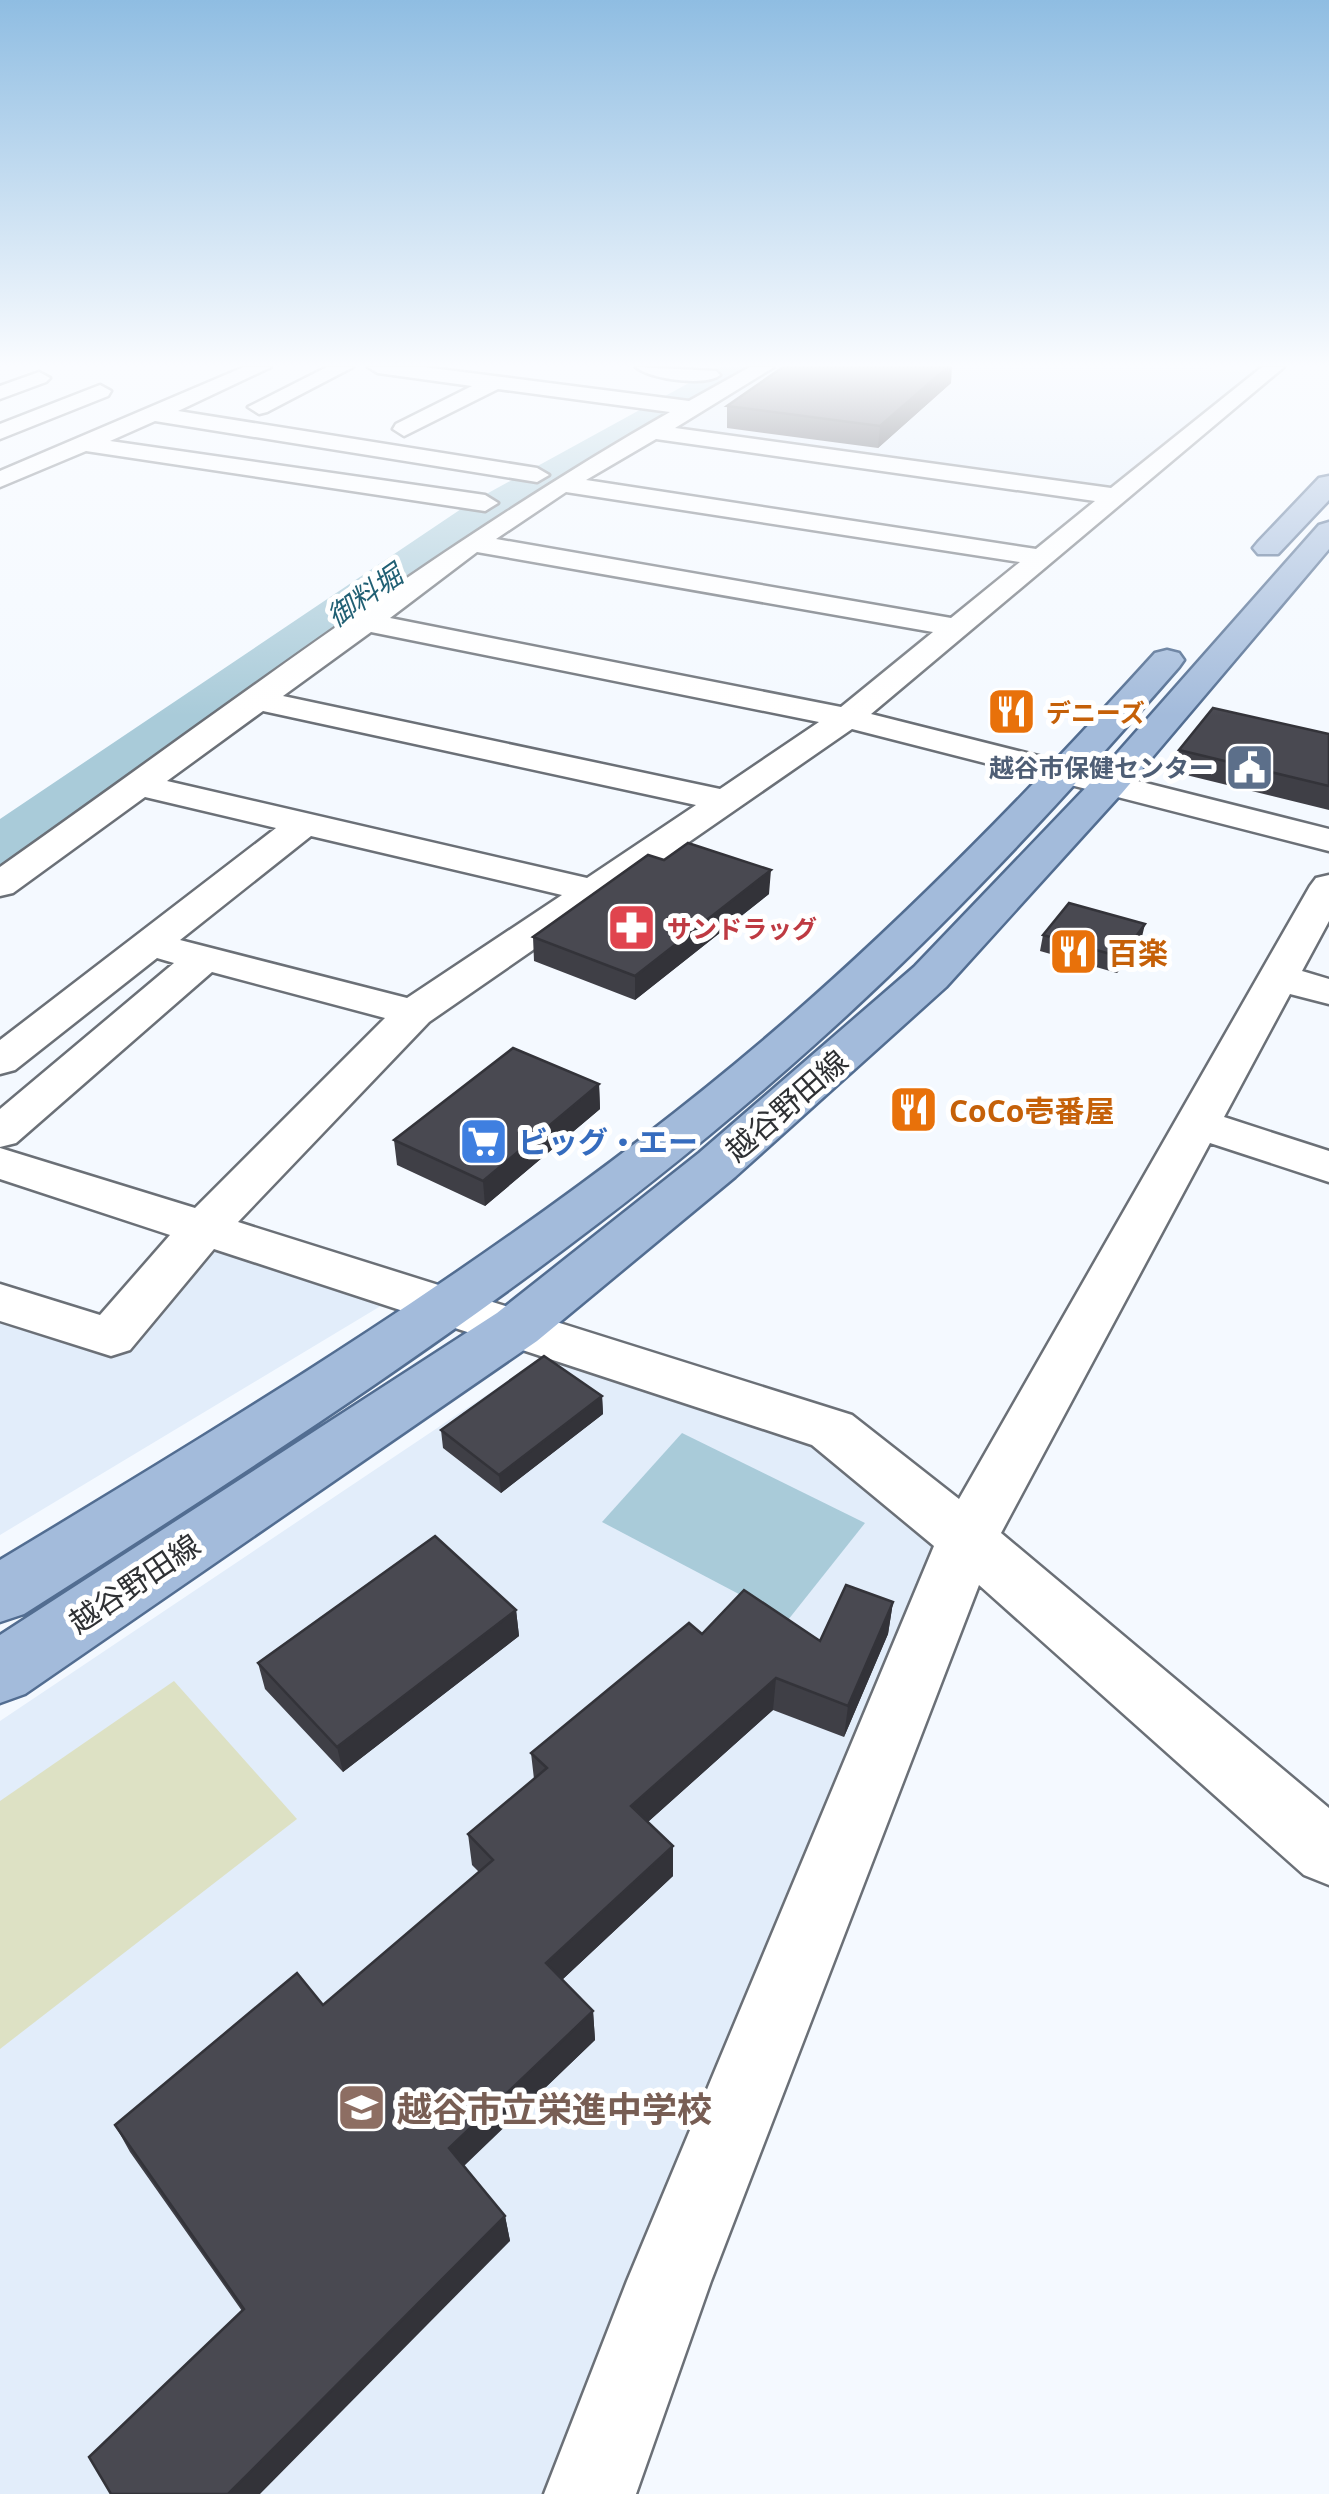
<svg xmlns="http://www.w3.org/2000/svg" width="1329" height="2494" font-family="'Open Sans','Noto Sans JP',sans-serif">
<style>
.built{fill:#e2edfa}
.green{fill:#dde1c4}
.water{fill:#a9cbd9}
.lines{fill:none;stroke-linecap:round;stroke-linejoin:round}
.river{fill:#a9cbd9;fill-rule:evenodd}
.minor-casing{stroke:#6b7077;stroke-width:5}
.major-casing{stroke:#526d91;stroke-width:5}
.minor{fill:#fff;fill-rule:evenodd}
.major{fill:#a3bbdb;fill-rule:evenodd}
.wall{fill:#3f3f46}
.shaded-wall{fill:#333339}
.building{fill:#494951;stroke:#333339;stroke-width:2.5}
.labels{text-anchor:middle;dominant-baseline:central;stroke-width:10;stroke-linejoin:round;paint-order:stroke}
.far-food-label{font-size:25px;font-weight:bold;fill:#c56008;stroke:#fff;text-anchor:start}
.far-service-label{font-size:25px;font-weight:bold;fill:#4e5e75;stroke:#fff;text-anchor:end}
.far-health-label{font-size:25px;font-weight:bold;fill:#be3a42;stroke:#fff;text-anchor:start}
.far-water-label{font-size:28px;font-style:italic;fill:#216074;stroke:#fff}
.food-label{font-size:30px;font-weight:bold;fill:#c56008;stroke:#fff;text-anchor:start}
.street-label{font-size:30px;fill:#2f3134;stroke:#fff}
.shop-label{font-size:30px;font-weight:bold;fill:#366cbe;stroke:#fff;text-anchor:start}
.near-education-label{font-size:35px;font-weight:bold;fill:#785e54;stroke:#fff;text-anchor:start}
</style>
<rect width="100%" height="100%" fill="#f4f9ff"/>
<path class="built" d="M 775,367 L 1196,367 L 1253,373 L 1105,490 L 668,430 Z
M 210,1244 L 389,1301 L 0,1535 L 0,1316 L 114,1352 Z
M 558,1347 L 819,1441 L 944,1543 L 574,2494 L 0,2494 L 0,1721 Z"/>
<path class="green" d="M 174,1681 L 297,1819 L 0,2049 L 0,1801 Z"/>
<path class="water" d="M 682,1433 L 865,1523 L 788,1620 L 602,1522 Z"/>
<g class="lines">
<path class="river" d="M 718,367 L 761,367 L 755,374 L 500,521 L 22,860 L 0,866 L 0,819 L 470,503 Z"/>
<defs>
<path id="minor" d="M 244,367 L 271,367 L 178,411 L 537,468 L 549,475 L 537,482 L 155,421 L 110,441 L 485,495 L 498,503 L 485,511 L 86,451 L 0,487 L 0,471 Z
M 327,367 L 353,367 L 267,412 L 259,414 L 248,407 Z
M 368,367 L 423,367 L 689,401 L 750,367 L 774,367 L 675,428 L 1111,488 L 1262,367 L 1284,367 L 871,714 L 1329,829 L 1329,851 L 852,729 L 429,1022 L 238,1222 L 852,1415 L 959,1499 L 1310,886 L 1316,878 L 1329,875 L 1329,921 L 1302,971 L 1329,979 L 1329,1004 L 1290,994 L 1224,1117 L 1329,1151 L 1329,1182 L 1210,1143 L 1001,1533 L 1329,1808 L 1329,1885 L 1304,1875 L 979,1585 L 711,2281 L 636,2494 L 544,2494 L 627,2281 L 934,1546 L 812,1445 L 214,1249 L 130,1350 L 111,1356 L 0,1321 L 0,1284 L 100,1315 L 170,1235 L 0,1179 L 0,1148 L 195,1208 L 385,1018 L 212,972 L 16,1143 L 0,1147 L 0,1109 L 174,963 L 157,958 L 15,1070 L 0,1074 L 0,1040 L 276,828 L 145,797 L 13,893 L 0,896 L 0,867 C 220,712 437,545 670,412 L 498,389 L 404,436 L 393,429 L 396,424 L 472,386 L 378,373 ZM 656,439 L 1095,501 L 1036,549 L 586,480 ZM 566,492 L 1020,562 L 951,618 L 496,539 ZM 477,552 L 933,632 L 841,707 L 390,618 ZM 371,632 L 819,722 L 720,789 L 283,696 ZM 263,711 L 696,805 L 587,878 L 167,781 ZM 311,836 L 562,895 L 407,998 L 180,940 Z
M 636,367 L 716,371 L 720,375 C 705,387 650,379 636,367 Z
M 39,372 L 50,378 L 46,382 L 0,399 L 0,386 Z
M 100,385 L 111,391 L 108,396 L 0,439 L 0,424 Z"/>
<path id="major" d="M 1329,476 L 1329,500 L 1278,554 L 1258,554 L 1253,548 L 1258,542 L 1319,478 Z
M 1329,522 L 1329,549 L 1122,793 L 946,987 L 735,1177 L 537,1341 L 25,1694 L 0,1703 L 0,1635 L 497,1313 L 699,1153 L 914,967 L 1096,777 L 1319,525 Z
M 1167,650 L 1179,653 L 1184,660 L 1179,667 C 1063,800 944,929 813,1046 C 571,1263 297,1440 24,1614 L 0,1622 L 0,1560 C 269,1398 541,1232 780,1026 C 914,910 1036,784 1155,653 Z"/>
</defs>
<use href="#minor" class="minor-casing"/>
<use href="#major" class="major-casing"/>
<use href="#minor" class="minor"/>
<use href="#major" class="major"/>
</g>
<path class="wall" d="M 951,383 L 878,448 L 727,428 L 727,406 Z
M 1329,734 L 1329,810 L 1174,772 L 1179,750 Z
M 769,894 L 635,1000 L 534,961 L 533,937 Z
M 1043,935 L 1141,941 L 1117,973 L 1040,951 Z
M 599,1084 L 600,1109 L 485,1206 L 397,1165 L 394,1140 Z
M 602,1396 L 603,1414 L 501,1493 L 443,1448 L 441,1430 Z
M 893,1602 L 888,1634 L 844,1737 L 773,1710 L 648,1822 L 673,1876 L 562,1980 L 593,2011 L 595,2040 L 464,2166 L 505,2216 L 510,2241 L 242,2311 L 130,2152 L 115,2125 L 323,2005 L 479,1872 L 472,1865 L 468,1834 L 534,1779 L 531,1753 L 702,1634 L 820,1641 Z
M 516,1610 L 519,1636 L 343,1772 L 265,1689 L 258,1663 Z"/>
<path class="shaded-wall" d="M 948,367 L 952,367 L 951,383 L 878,448 L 880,426 Z
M 771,870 L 769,894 L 635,1000 L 635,976 Z
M 1145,924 L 1141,941 L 1117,973 L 1121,957 Z
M 599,1084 L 600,1109 L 485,1206 L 483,1181 Z
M 602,1396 L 603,1414 L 501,1493 L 499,1475 Z
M 893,1602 L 888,1634 L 844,1737 L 848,1706 Z
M 516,1610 L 519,1636 L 343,1772 L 337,1747 Z
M 776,1678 L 773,1710 L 631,1837 L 631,1806 Z
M 673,1846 L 673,1876 L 549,1992 L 546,1963 Z
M 593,2011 L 595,2040 L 455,2174 L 449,2148 Z
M 505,2216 L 510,2241 L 260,2494 L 228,2494 Z"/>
<path class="building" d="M 783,367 L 948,367 L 880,426 L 727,406 Z
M 1213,708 L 1329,734 L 1329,786 L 1179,750 Z
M 688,843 L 771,870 L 635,976 L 533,937 L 648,855 L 664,860 Z
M 1069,903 L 1145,924 L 1121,957 L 1043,935 Z
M 513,1048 L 599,1084 L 483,1181 L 394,1140 Z
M 544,1356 L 602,1396 L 499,1475 L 441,1430 Z
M 435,1536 L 516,1610 L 337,1747 L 258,1663 Z
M 846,1585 L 893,1602 L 848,1706 L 776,1678 L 631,1806 L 673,1846 L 546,1963 L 593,2011 L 449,2148 L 505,2216 L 228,2494 L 111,2494 L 89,2457 L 244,2309 L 115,2125 L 297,1973 L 323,2005 L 493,1860 L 468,1834 L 547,1768 L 531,1753 L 689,1623 L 702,1634 L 744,1590 L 820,1641 Z"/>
<linearGradient id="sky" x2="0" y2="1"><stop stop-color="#8fbde2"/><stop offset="0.51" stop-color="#fafcff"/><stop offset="1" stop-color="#fafcff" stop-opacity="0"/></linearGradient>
<rect width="1329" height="716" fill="url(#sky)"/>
<defs>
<symbol id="restaurant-square" viewBox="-11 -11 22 22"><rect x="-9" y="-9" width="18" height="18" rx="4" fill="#e8710a" stroke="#fff"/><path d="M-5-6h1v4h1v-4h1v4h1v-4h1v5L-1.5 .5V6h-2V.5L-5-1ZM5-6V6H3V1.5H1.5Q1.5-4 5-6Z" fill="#fff"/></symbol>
<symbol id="civic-square" viewBox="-11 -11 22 22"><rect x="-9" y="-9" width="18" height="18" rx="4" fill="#5c6f8a" stroke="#fff"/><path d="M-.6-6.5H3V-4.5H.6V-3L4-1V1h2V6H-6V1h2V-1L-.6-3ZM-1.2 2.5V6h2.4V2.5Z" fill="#fff"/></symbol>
<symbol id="pharmacy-square" viewBox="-11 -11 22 22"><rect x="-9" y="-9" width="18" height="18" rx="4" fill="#e0444e" stroke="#fff"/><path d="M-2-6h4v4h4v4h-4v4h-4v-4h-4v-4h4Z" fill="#fff"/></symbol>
<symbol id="supermarket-square" viewBox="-11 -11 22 22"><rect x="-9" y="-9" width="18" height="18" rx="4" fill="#3f7fe0" stroke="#fff"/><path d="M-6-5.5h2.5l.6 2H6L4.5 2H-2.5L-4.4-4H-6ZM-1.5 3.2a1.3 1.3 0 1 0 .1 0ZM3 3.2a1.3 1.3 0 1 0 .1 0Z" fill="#fff"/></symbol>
<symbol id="school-square" viewBox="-11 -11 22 22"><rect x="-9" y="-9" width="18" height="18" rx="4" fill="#8d6e63" stroke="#fff"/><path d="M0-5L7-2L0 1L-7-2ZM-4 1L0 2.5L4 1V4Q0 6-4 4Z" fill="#fff"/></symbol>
</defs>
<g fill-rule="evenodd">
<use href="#restaurant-square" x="984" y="684" width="55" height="55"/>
<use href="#civic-square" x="1222" y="740" width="55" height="55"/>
<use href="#pharmacy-square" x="604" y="900" width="55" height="55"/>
<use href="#restaurant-square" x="1046" y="924" width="55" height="55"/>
<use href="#restaurant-square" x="886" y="1082" width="55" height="55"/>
<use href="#supermarket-square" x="456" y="1114" width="55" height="55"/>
<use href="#school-square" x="334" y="2080" width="55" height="55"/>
</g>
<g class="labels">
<g class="far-food-label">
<text x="1046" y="712">デニーズ</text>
</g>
<g class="far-service-label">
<text x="1214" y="767">越谷市保健センター</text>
</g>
<g class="far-health-label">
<text x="667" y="928">サンドラッグ</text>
</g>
<g class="far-water-label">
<text transform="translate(364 595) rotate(-35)">御料堀</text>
</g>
<g class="food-label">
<text x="1108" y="952">百楽</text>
<text x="949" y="1110">CoCo壱番屋</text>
</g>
<g class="street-label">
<text transform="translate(786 1105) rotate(-41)">越谷野田線</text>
<text transform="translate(134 1583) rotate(-34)">越谷野田線</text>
</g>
<g class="shop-label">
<text x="518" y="1141">ビッグ・エー</text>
</g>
<g class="near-education-label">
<text x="397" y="2108">越谷市立栄進中学校</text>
</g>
</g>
</svg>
